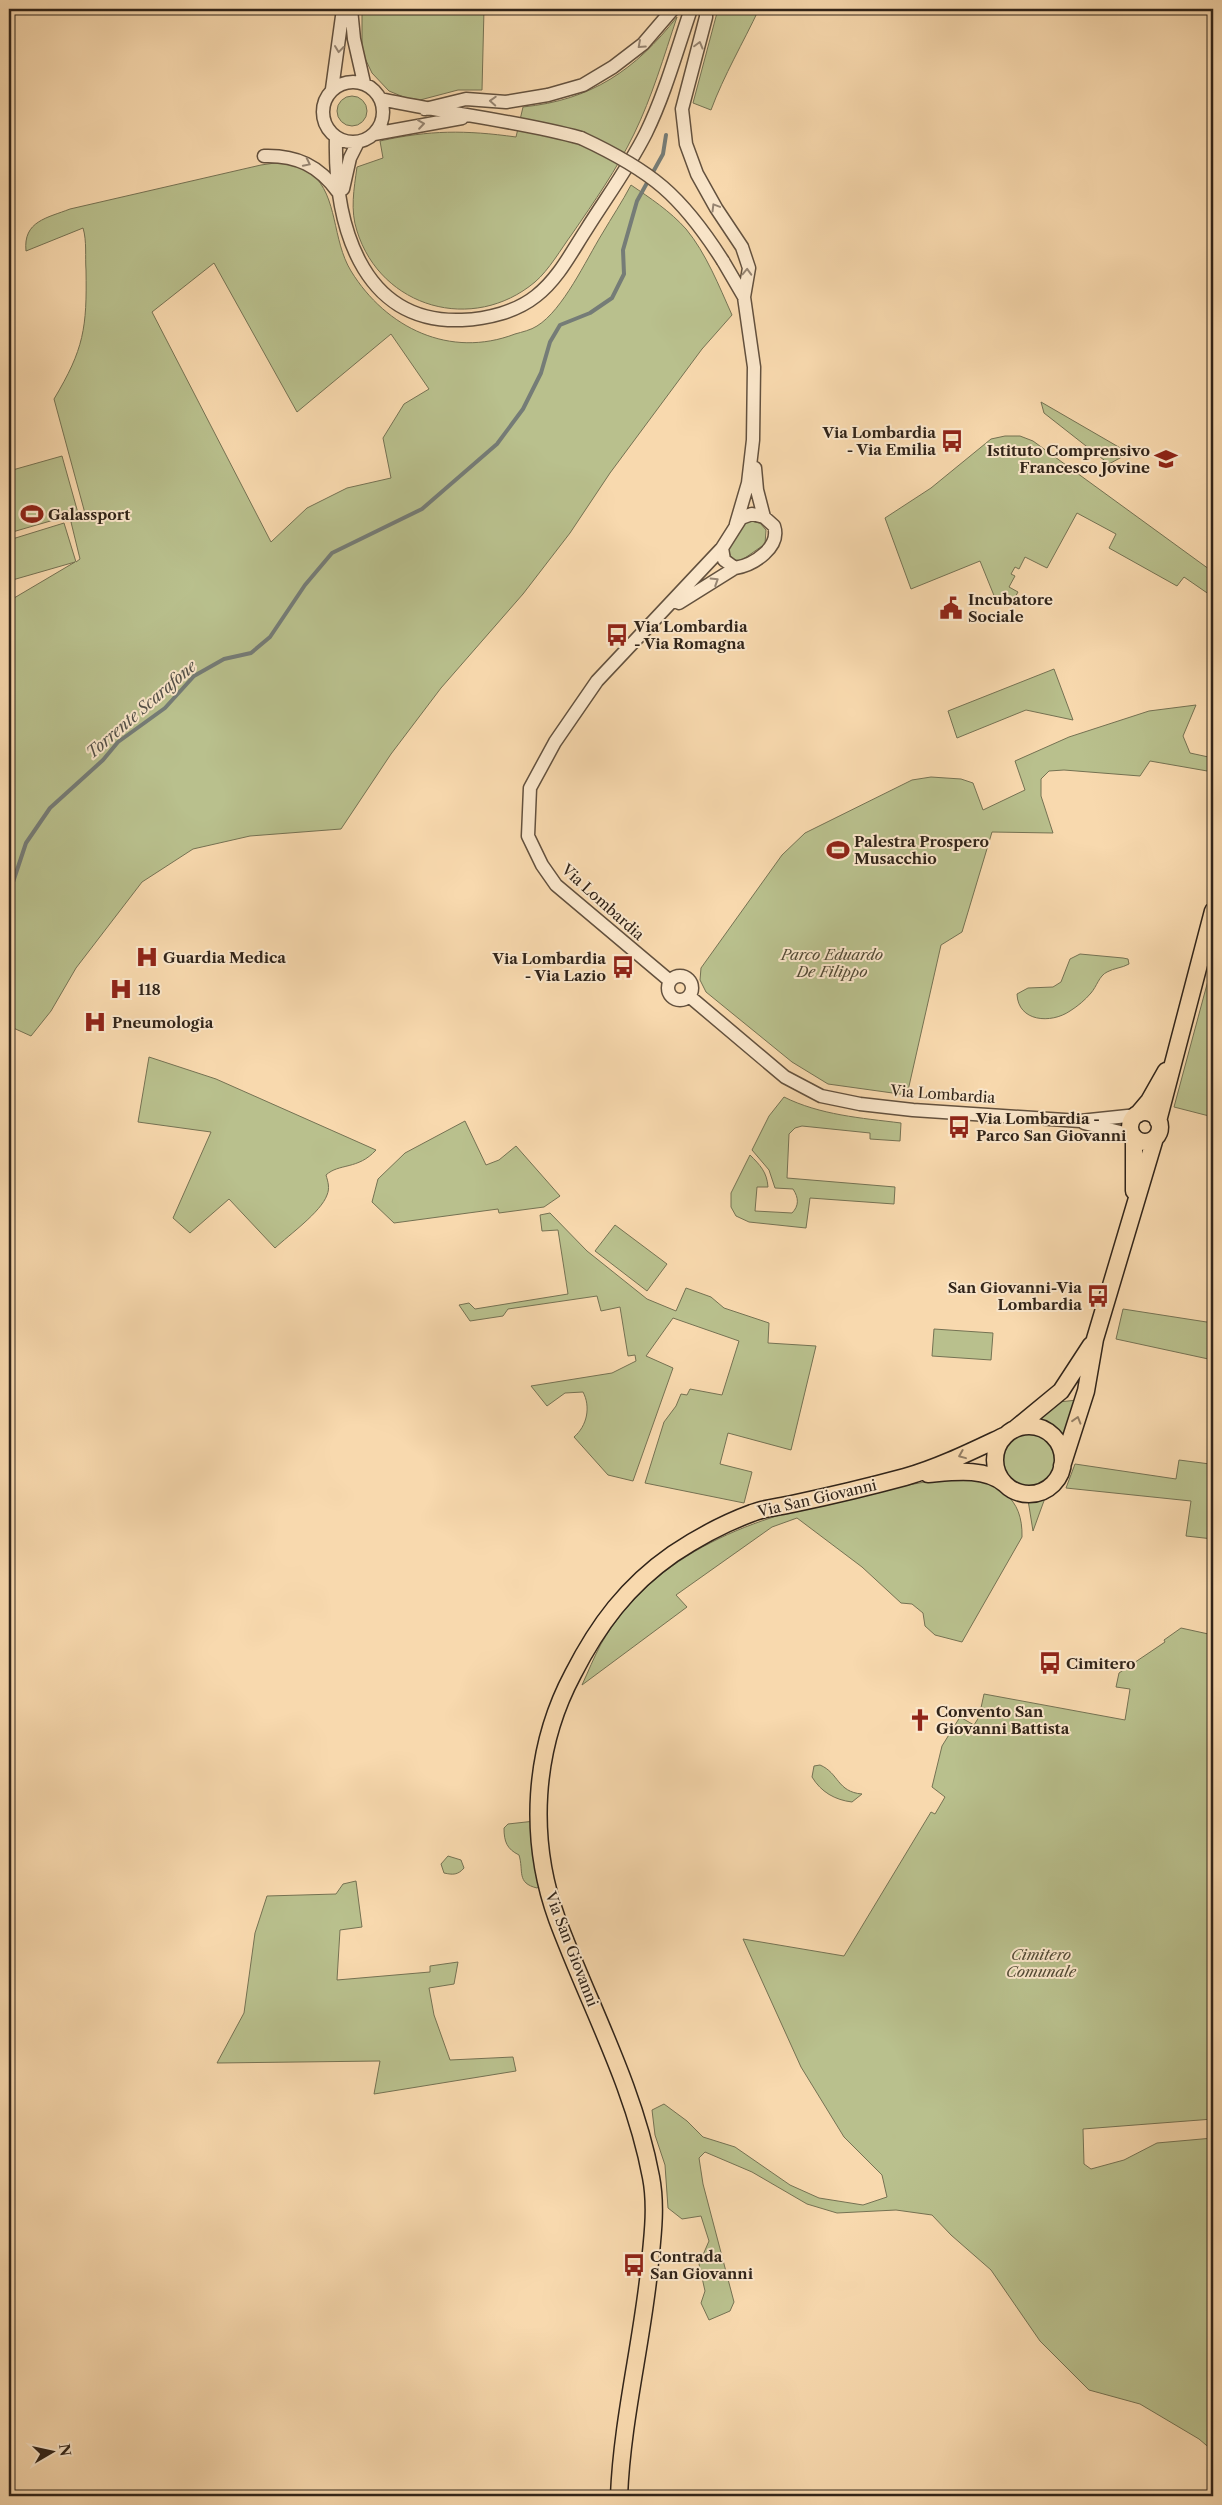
<svg xmlns="http://www.w3.org/2000/svg" width="1222" height="2505" font-family="'Libre Caslon Text',serif">
<style>
.green{fill:#b9c08d;stroke:#757253;fill-rule:evenodd}
.lines{fill:none;stroke-linecap:round;stroke-linejoin:round}
.stream{stroke:#757c77;stroke-width:4}
.minor-casing{stroke:#63513e;stroke-width:15}
.major-casing{stroke:#312419;stroke-width:19}
.minor{stroke:#fae6ca;stroke-width:12}
.major{stroke:#f8d9ae;stroke-width:16}
.minor-bridge-casing{stroke:#63513e;stroke-width:15;stroke-linecap:butt}
.minor-bridge{stroke:#fae6ca;stroke-width:12}
.oneway{stroke:#968572}
.oneway2{stroke:#947e64}
.labels{text-anchor:middle;dominant-baseline:central;stroke-width:4;stroke-linejoin:round;paint-order:stroke}
.poi-label{font-size:15px;font-weight:bold;fill:#312419;stroke:#fae6ca;text-anchor:start}
.street-label{font-size:15px;fill:#312419;stroke:#fae6ca}
.park-label{font-size:15px;font-style:italic;fill:#534b36;stroke:#fae6ca}
.water-label{font-size:16px;font-style:italic;fill:#535048;stroke:#fae6ca}
</style>
<rect width="100%" height="100%" fill="#f8d9ae"/>
<filter id="stains"><feTurbulence type="fractalNoise" baseFrequency=".004" numOctaves="4"/><feColorMatrix values="0 0 0 0 .2 0 0 0 0 .09 0 0 0 0 .02 0 0 0 .5 -.17"/></filter>
<radialGradient id="worn" r=".72"><stop offset=".6" stop-color="#630" stop-opacity="0"/><stop offset="1" stop-color="#630" stop-opacity=".3"/></radialGradient>
<path class="green" d="M 362,9 L 484,9 L 482,90 L 458,90 L 420,100 L 406,98 L 389,91 L 372,73 L 362,52 Z
M 718,9 L 759,9 C 743,43 724,75 711,110 L 693,103 Z
M 677,17 C 664,56 652,97 634,134 C 617,169 594,202 572,234 C 561,249 549,270 535,282 C 473,334 381,308 357,231 C 350,210 354,189 357,167 L 383,158 L 380,141 C 430,130 465,130 516,137 L 523,107 C 592,100 635,70 677,17 Z
M337 111a15 15 0 1 1 30 0a15 15 0 1 1-30 0Z
M 289,161 C 296,165 306,168 312,174 C 338,196 332,240 351,271 C 386,328 450,359 515,334 C 522,332 531,330 537,326 C 563,310 586,260 602,234 C 612,217 622,202 631,185 C 650,198 670,211 686,229 C 706,253 719,286 732,315 L 702,349 L 610,473 L 570,533 L 523,594 L 441,688 L 391,754 L 341,829 L 250,836 L 193,849 L 142,882 L 76,968 L 51,1011 L 31,1036 L 9,1026 L 9,601 L 75,562 L 9,581 L 9,540 L 64,523 L 76,562 L 80,559 L 71,522 L 86,517 L 54,399 C 84,349 87,328 86,270 C 85,257 87,241 83,228 L 26,251 C 23,221 47,218 70,209 L 261,165 ZM 214,263 L 297,412 L 391,334 L 429,389 L 404,404 L 383,438 L 391,478 L 347,488 L 307,508 L 271,542 L 152,312 Z
M 1041,402 L 1129,453 L 1109,464 L 1044,413 Z
M 1005,436 L 1020,436 L 1033,441 L 1213,572 L 1213,597 L 1184,577 L 1177,586 L 1109,548 L 1116,534 L 1077,513 L 1047,568 L 1025,557 L 1019,569 L 1015,567 L 1011,574 L 1015,576 L 1009,587 L 1018,592 L 1014,599 L 1006,594 L 995,598 L 980,561 L 911,589 L 885,518 L 931,488 L 991,439 Z
M 62,456 L 78,513 L 9,533 L 9,471 Z
M 751,521 L 760,523 L 766,530 L 765,544 L 742,560 C 732,562 730,556 728,548 L 743,524 Z
M 1054,669 L 1073,720 L 1026,710 L 957,738 L 948,711 Z
M 1196,705 L 1183,736 L 1190,753 L 1213,758 L 1213,772 L 1150,761 L 1140,776 L 1064,770 L 1049,771 L 1041,779 L 1041,796 L 1053,833 L 992,832 L 962,932 L 941,945 L 907,1095 L 828,1084 L 792,1062 L 706,992 L 700,980 L 701,968 L 782,855 L 805,833 L 912,780 L 931,777 L 961,779 L 973,783 L 983,810 L 1025,790 L 1015,761 L 1069,737 L 1149,711 Z
M 1080,954 L 1123,958 L 1128,959 L 1129,964 C 1122,968 1114,968 1107,972 C 1099,976 1097,986 1091,993 C 1085,1000 1078,1006 1070,1011 C 1051,1024 1018,1022 1017,994 L 1028,988 L 1053,987 L 1061,982 L 1070,959 Z
M 1213,962 L 1213,1117 L 1174,1107 Z
M 149,1057 L 216,1079 L 376,1150 C 358,1170 339,1163 326,1175 C 328,1182 330,1188 327,1195 C 321,1212 289,1235 275,1248 L 229,1199 L 190,1233 L 173,1218 L 211,1132 L 138,1122 Z
M 784,1097 C 820,1115 861,1118 901,1123 L 900,1141 L 870,1139 L 870,1133 L 802,1126 L 795,1128 L 789,1134 L 787,1178 L 895,1187 L 894,1204 L 810,1198 L 806,1228 L 749,1222 L 736,1216 L 731,1207 L 731,1193 L 750,1155 C 760,1165 767,1172 768,1187 L 757,1187 L 755,1211 L 792,1213 C 799,1206 799,1198 793,1189 L 775,1188 L 769,1170 L 752,1150 L 769,1116 Z
M 465,1121 L 486,1165 L 499,1160 L 516,1146 L 560,1196 L 544,1207 L 499,1213 L 498,1209 L 394,1223 L 372,1202 L 378,1179 L 405,1153 Z
M 550,1213 L 587,1251 L 647,1299 L 676,1311 L 686,1288 L 711,1297 L 724,1308 L 769,1323 L 768,1343 L 816,1346 L 791,1450 L 728,1433 L 720,1464 L 752,1472 L 744,1503 L 645,1483 L 664,1422 L 676,1406 L 681,1394 L 687,1395 L 690,1389 L 722,1395 L 739,1341 L 673,1318 L 646,1356 L 673,1368 L 633,1481 L 608,1475 L 574,1437 C 587,1426 591,1407 583,1392 L 565,1393 L 547,1406 L 531,1386 L 612,1373 L 636,1361 L 635,1355 L 628,1356 L 620,1307 L 601,1311 L 597,1296 L 508,1309 L 503,1316 L 470,1321 L 459,1305 L 469,1303 L 475,1309 L 568,1294 L 558,1230 L 542,1231 L 540,1215 Z
M 615,1225 L 667,1264 L 647,1291 L 595,1251 Z
M 1123,1309 L 1213,1323 L 1213,1360 L 1116,1339 Z
M 934,1329 L 993,1333 L 991,1360 L 932,1356 Z
M 1077,1400 L 1065,1446 L 1053,1429 L 1036,1422 L 1059,1402 Z
M 1211,1432 L 1213,1433 L 1213,1539 L 1186,1536 L 1191,1501 L 1066,1488 L 1075,1464 L 1176,1479 L 1179,1460 L 1210,1464 Z
M1001 1460a27 27 0 1 1 54 0a27 27 0 1 1-54 0Z
M 963,1477 C 999,1484 1023,1497 1022,1537 L 962,1642 L 935,1635 L 925,1626 L 923,1613 L 912,1604 L 901,1603 L 862,1567 L 797,1518 L 772,1527 L 676,1595 L 687,1607 L 582,1685 C 588,1672 594,1657 601,1644 C 656,1550 754,1517 855,1496 C 891,1489 926,1480 963,1477 Z
M 1045,1498 L 1033,1531 L 1028,1500 Z
M 1181,1628 L 1213,1635 L 1213,2119 L 1083,2129 L 1084,2164 L 1091,2169 L 1124,2160 L 1157,2143 L 1213,2138 L 1213,2451 L 1199,2439 L 1140,2404 L 1089,2390 L 1040,2341 L 991,2270 L 951,2235 L 932,2215 L 896,2210 L 837,2213 L 807,2204 L 752,2172 L 705,2152 L 699,2158 L 703,2184 L 734,2302 L 730,2311 L 709,2320 L 701,2303 L 705,2291 L 699,2264 L 709,2241 L 701,2216 L 682,2219 L 668,2208 L 665,2165 L 655,2135 L 652,2110 L 664,2104 L 687,2121 L 703,2137 L 735,2147 L 790,2185 L 819,2198 L 863,2205 L 887,2197 L 882,2175 L 844,2137 L 801,2067 L 743,1939 L 844,1956 L 931,1812 L 935,1814 L 945,1797 L 932,1787 L 942,1746 L 960,1717 L 974,1725 L 979,1717 L 984,1694 L 1125,1720 L 1130,1689 L 1116,1687 L 1119,1673 L 1165,1642 L 1164,1640 Z
M 820,1765 C 839,1773 837,1792 862,1794 L 852,1802 C 835,1800 821,1792 812,1777 L 814,1766 Z
M 535,1821 L 544,1884 L 537,1888 C 516,1883 524,1871 519,1855 C 507,1849 504,1842 504,1828 L 508,1824 Z
M 448,1856 L 461,1860 L 464,1868 C 458,1875 453,1875 444,1873 L 441,1864 Z
M 356,1881 L 362,1927 L 340,1930 L 337,1980 L 430,1972 L 430,1966 L 458,1962 L 454,1984 L 429,1988 L 434,2015 L 450,2060 L 513,2057 L 516,2071 L 374,2094 L 380,2061 L 217,2063 L 244,2013 L 255,1933 L 267,1896 L 336,1894 L 343,1884 Z"/>
<g class="lines">
<path class="stream" d="M 9,885 L 13,882 L 26,843 L 50,808 L 103,760 L 118,742 L 165,708 L 194,676 L 224,659 L 251,653 L 270,637 L 305,585 L 332,553 L 422,509 L 497,444 L 523,409 L 541,373 L 550,342 L 560,325 L 590,313 L 612,298 L 624,274 L 623,250 L 637,201 L 663,154 L 666,135"/>
<defs>
<path id="minor" d="M 351,9 L 354,39 L 364,83
M 706,9 L 706,17 L 682,109 L 686,144 L 697,174 L 716,208 L 742,247 L 749,268 L 744,297
M323 112a30 30 0 1 1 60 0a30 30 0 1 1-60 0Z
M 332,89 L 343,9
M 381,99 C 448,114 515,120 581,138
M 425,109 L 466,99 L 506,102 L 548,95 L 583,85 L 613,67 L 643,44 L 673,9
M 374,134 L 462,118
M 336,137 C 334,220 359,324 462,320 C 487,319 516,312 536,296 C 558,279 571,253 586,230 C 606,198 629,167 646,133 C 665,94 677,50 691,9
M 264,156 C 297,155 319,166 338,192
M 343,189 L 350,158 L 358,142
M 723,261 L 744,297 L 754,367 L 753,440 L 748,483 L 736,524
M 755,468 L 757,490 L 764,517
M 752,514 L 764,517 L 774,526 C 781,547 754,565 735,568 L 724,560 L 722,548 L 741,518 Z
M 679,603 L 735,568
M668 988a12 12 0 1 1 24 0a12 12 0 1 1-24 0Z
M 670,981 L 556,885 L 542,865 L 528,836 L 530,788 L 555,742 L 597,681 L 722,548
M 689,996 L 785,1077 L 821,1096 L 860,1104 L 913,1110 L 1080,1121 L 1137,1115
M 1084,1123 L 1132,1135"/>
<path id="major" d="M1130 1127a15 15 0 1 1 30 0a15 15 0 1 1-30 0Z
M 1138,1114 L 1149,1101 L 1166,1071
M 1158,1121 L 1213,911
M 1134,1191 L 1134,1137
M995 1460a34 34 0 1 1 68 0a34 34 0 1 1-68 0Z
M 1016,1428 L 1061,1391 L 1091,1345
M 1062,1466 L 1086,1391 L 1095,1339 L 1155,1138
M 928,1474 C 953,1472 984,1467 1005,1484
M 619,2496 C 622,2421 641,2347 649,2272 C 652,2241 657,2208 651,2177 C 634,2086 589,2005 557,1919 C 528,1839 533,1749 573,1674 C 598,1625 627,1586 673,1554 C 697,1538 725,1523 752,1513 C 764,1508 779,1507 792,1504 C 830,1496 868,1487 905,1477 C 940,1467 974,1450 1006,1435"/>
</defs>
<use href="#minor" class="minor-casing"/>
<use href="#major" class="major-casing"/>
<use href="#minor" class="minor"/>
<use href="#major" class="major"/>
<defs>
<path id="minor-bridge" d="M 581,138 C 652,171 681,195 723,261"/>
</defs>
<use href="#minor-bridge" class="minor-bridge-casing"/>
<use href="#minor-bridge" class="minor-bridge"/>
</g>
<defs><path id="oneway-chevron" d="M-2-3.5L2.5 0L-2 3.5" fill="none" stroke-width="1.6" stroke-linecap="round" stroke-linejoin="round" transform="scale(1.25)"/></defs>
<g class="oneway">
<use href="#oneway-chevron" transform="translate(641 45) rotate(138)"/>
<use href="#oneway-chevron" transform="translate(699 45) rotate(-75)"/>
<use href="#oneway-chevron" transform="translate(339 49) rotate(97)"/>
<use href="#oneway-chevron" transform="translate(493 101) rotate(-177)"/>
<use href="#oneway-chevron" transform="translate(421 124) rotate(-8)"/>
<use href="#oneway-chevron" transform="translate(307 163) rotate(26)"/>
<use href="#oneway-chevron" transform="translate(715 207) rotate(-121)"/>
<use href="#oneway-chevron" transform="translate(747 272) rotate(-88)"/>
<use href="#oneway-chevron" transform="translate(715 581) rotate(-32)"/>
</g>
<g class="oneway2">
<use href="#oneway-chevron" transform="translate(1077 1420) rotate(-73)"/>
<use href="#oneway-chevron" transform="translate(962 1455) rotate(158)"/>
</g>
<defs>
<symbol id="bus-bare" viewBox="-9 -9 18 18"><path d="M-5-6H5V4H4V6H2V4H-2V6H-4V4H-5ZM-3.5-4V0h7V-4ZM-3.5 1.2v1.5H-2V1.2ZM2 1.2v1.5H3.5V1.2Z" fill="#8f2418" stroke="#fae6ca" stroke-width="2.5" paint-order="stroke"/></symbol>
<symbol id="school-bare" viewBox="-9 -9 18 18"><path d="M0-5L7-2L0 1L-7-2ZM-4 1L0 2.5L4 1V4Q0 6-4 4Z" fill="#8f2418" stroke="#fae6ca" stroke-width="2.5" paint-order="stroke"/></symbol>
<symbol id="stadium-bare" viewBox="-9 -9 18 18"><path d="M0-5a6.5 5 0 1 0 0 10a6.5 5 0 1 0 0-10ZM-3.5-1.8h7v3.6h-7Z" fill="#8f2418" stroke="#fae6ca" stroke-width="2.5" paint-order="stroke"/></symbol>
<symbol id="civic-bare" viewBox="-9 -9 18 18"><path d="M-.6-6.5H3V-4.5H.6V-3L4-1V1h2V6H-6V1h2V-1L-.6-3ZM-1.2 2.5V6h2.4V2.5Z" fill="#8f2418" stroke="#fae6ca" stroke-width="2.5" paint-order="stroke"/></symbol>
<symbol id="hospital-bare" viewBox="-9 -9 18 18"><path d="M-5-5h3v3.5h4V-5h3V5h-3V1.5h-4V5h-3Z" fill="#8f2418" stroke="#fae6ca" stroke-width="2.5" paint-order="stroke"/></symbol>
<symbol id="church-bare" viewBox="-9 -9 18 18"><path d="M-1.2-6h2.4v3.5h3.3v2.4h-3.3V6h-2.4V-.1h-3.3v-2.4h3.3Z" fill="#8f2418" stroke="#fae6ca" stroke-width="2.5" paint-order="stroke"/></symbol>
</defs>
<g fill-rule="evenodd">
<use href="#bus-bare" x="936" y="425" width="32" height="32"/>
<use href="#school-bare" x="1150" y="443" width="32" height="32"/>
<use href="#stadium-bare" x="16" y="498" width="32" height="32"/>
<use href="#civic-bare" x="935" y="592" width="32" height="32"/>
<use href="#bus-bare" x="601" y="619" width="32" height="32"/>
<use href="#stadium-bare" x="822" y="834" width="32" height="32"/>
<use href="#hospital-bare" x="131" y="941" width="32" height="32"/>
<use href="#bus-bare" x="607" y="951" width="32" height="32"/>
<use href="#hospital-bare" x="105" y="973" width="32" height="32"/>
<use href="#hospital-bare" x="79" y="1006" width="32" height="32"/>
<use href="#bus-bare" x="943" y="1111" width="32" height="32"/>
<use href="#bus-bare" x="1082" y="1280" width="32" height="32"/>
<use href="#bus-bare" x="1034" y="1647" width="32" height="32"/>
<use href="#church-bare" x="904" y="1704" width="32" height="32"/>
<use href="#bus-bare" x="618" y="2249" width="32" height="32"/>
</g>
<g class="labels">
<g class="poi-label">
<text x="936" y="432" text-anchor="end">Via Lombardia<tspan x="936" dy="17">- Via Emilia</tspan></text>
<text x="1150" y="450" text-anchor="end">Istituto Comprensivo<tspan x="1150" dy="17">Francesco Jovine</tspan></text>
<text x="48" y="514">Galassport</text>
<text x="968" y="599">Incubatore<tspan x="968" dy="17">Sociale</tspan></text>
<text x="634" y="626">Via Lombardia<tspan x="634" dy="17">- Via Romagna</tspan></text>
<text x="854" y="841">Palestra Prospero<tspan x="854" dy="17">Musacchio</tspan></text>
<text x="163" y="957">Guardia Medica</text>
<text x="606" y="958" text-anchor="end">Via Lombardia<tspan x="606" dy="17">- Via Lazio</tspan></text>
<text x="138" y="989">118</text>
<text x="112" y="1022">Pneumologia</text>
<text x="976" y="1118">Via Lombardia -<tspan x="976" dy="17">Parco San Giovanni</tspan></text>
<text x="1082" y="1287" text-anchor="end">San Giovanni-Via<tspan x="1082" dy="17">Lombardia</tspan></text>
<text x="1066" y="1663">Cimitero</text>
<text x="936" y="1711">Convento San<tspan x="936" dy="17">Giovanni Battista</tspan></text>
<text x="650" y="2256">Contrada<tspan x="650" dy="17">San Giovanni</tspan></text>
</g>
<g class="street-label">
<text transform="translate(603 902) rotate(42)">Via Lombardia</text>
<text transform="translate(943 1094) rotate(4)">Via Lombardia</text>
<text transform="translate(817 1498) rotate(-13)">Via San Giovanni</text>
<text transform="translate(572 1949) rotate(69)">Via San Giovanni</text>
</g>
<g class="park-label">
<text x="832" y="954">Parco Eduardo<tspan x="832" dy="17">De Filippo</tspan></text>
<text x="1041" y="1954">Cimitero<tspan x="1041" dy="17">Comunale</tspan></text>
</g>
<g class="water-label">
<text transform="translate(141 709) rotate(-41)">Torrente Scarafone</text>
</g>
</g>
<rect width="1222" height="2505" fill="none" stroke="#f8d9ae" stroke-width="30"/>
<rect x="10" y="10" width="1202" height="2485" fill="none" stroke="#312419" stroke-width="2.5"/>
<rect x="15" y="15" width="1192" height="2475" fill="none" stroke="#312419"/>
<g transform="translate(52 2452) rotate(81)" stroke="#fae6ca" stroke-width="4" paint-order="stroke">
<path d="M0-4L9 19L0 12L-9 19Z" fill="#312419"/>
<text y="-8" font-size="14" font-weight="bold" text-anchor="middle" fill="#312419">N</text>
</g>
<rect width="100%" height="100%" filter="url(#stains)"/>
<rect width="100%" height="100%" fill="url(#worn)"/>
</svg>
